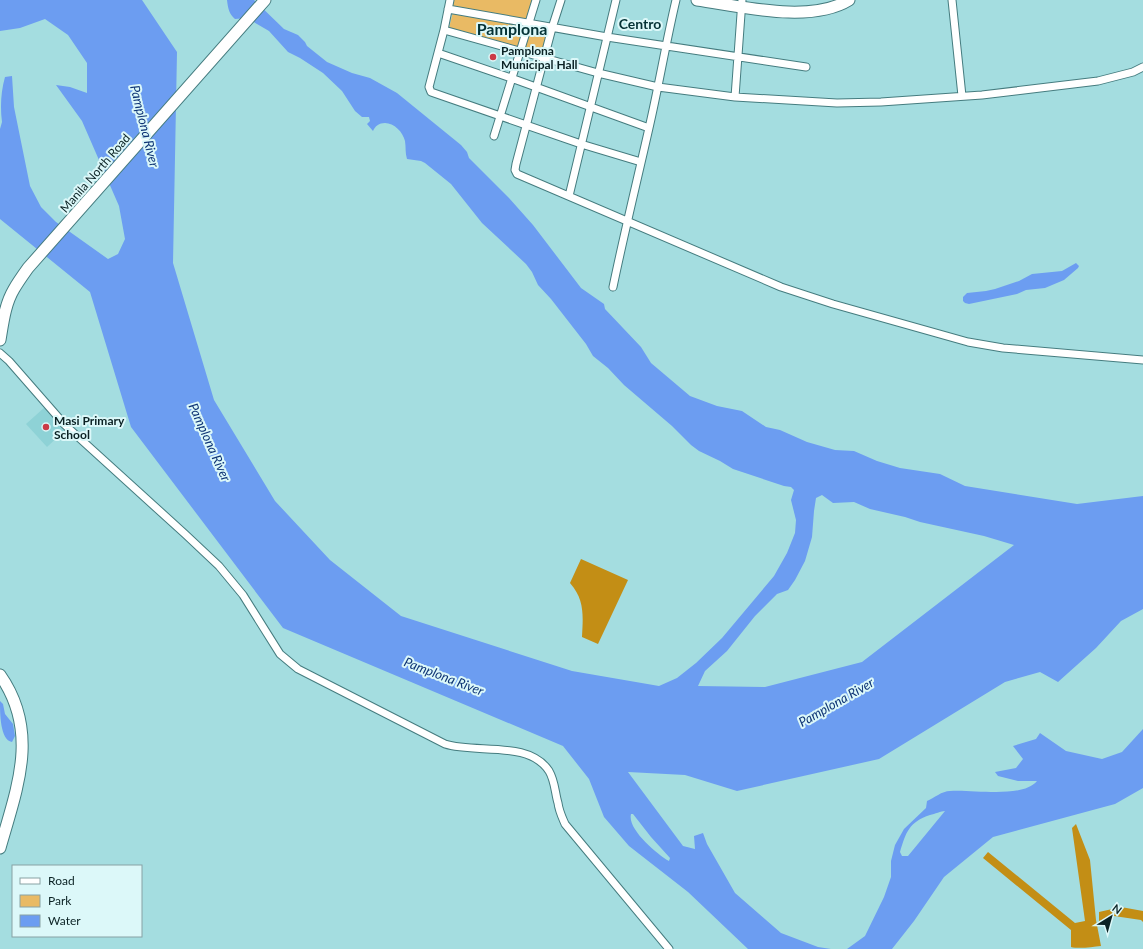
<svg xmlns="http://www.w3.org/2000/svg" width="1143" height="949" font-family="Lato,sans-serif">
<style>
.built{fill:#8ed2d6}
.green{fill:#e9ba64}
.forest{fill:#c38e15}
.water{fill:#6c9df1;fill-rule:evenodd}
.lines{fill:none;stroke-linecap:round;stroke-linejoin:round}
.minor-casing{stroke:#457c7f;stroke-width:9}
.highway-casing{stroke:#457c7f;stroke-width:13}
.minor{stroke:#fff;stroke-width:7}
.highway{stroke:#fff;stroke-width:11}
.poi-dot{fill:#cb3b47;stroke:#dcf8f9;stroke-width:1.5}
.labels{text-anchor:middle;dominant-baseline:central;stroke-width:4;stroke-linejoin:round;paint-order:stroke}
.poi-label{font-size:12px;font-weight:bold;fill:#0b2224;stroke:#dcf8f9;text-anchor:start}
.street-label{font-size:12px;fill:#0b2224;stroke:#dcf8f9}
.water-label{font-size:13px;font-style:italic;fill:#0e3475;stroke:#dcf8f9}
.quarter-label{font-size:14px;font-weight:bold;fill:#043235;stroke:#dcf8f9}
.district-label{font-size:16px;font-weight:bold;fill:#043235;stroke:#dcf8f9}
</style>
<rect width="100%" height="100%" fill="#a4dde0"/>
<path class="built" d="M 45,407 L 66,429 L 47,447 L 26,424 Z"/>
<path class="green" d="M 454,0 L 535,0 L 527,20 L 452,7 Z
M 453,12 L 526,27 L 518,48 L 449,28 Z
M 530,26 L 548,31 L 543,53 L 525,48 Z"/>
<path class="forest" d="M 581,559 L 628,580 L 598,644 L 582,637 C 583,616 585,600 570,583 Z
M 1076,824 L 1090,860 L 1096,920 L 1101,946 C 1092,947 1079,949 1071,947 L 1071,930 L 983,858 L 988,852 L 1075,923 L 1085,921 L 1072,828 Z
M 1121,907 L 1143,911 L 1143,922 L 1141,920 L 1114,916 L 1099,921 L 1099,912 Z"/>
<path class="water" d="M 0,0 L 142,0 L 177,52 L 173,263 L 214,400 L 275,501 L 330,560 L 401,616 L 572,671 L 659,686 L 677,678 L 696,663 L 722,638 L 774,576 L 787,553 L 795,533 L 796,520 L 791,500 L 794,490 L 791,487 L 784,486 L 733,469 L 720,461 L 699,451 L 691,445 L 672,426 L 624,385 L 608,368 L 593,356 L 586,344 L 551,299 L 538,285 L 532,272 L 526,264 L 482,223 L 451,184 L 425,163 L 421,161 L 407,159 C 405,153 406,147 405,141 C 403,132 394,123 385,123 C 379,123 375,126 373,131 L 367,124 L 370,121 L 369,117 L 362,117 L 355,111 L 342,91 L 323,73 L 300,58 L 288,52 L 269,31 L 247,18 L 235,19 C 229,14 228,8 227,0 L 254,0 L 284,29 L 298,35 L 305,42 L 307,46 L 327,62 L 352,73 L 370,78 L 397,93 L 461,145 L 467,152 L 469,158 L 509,198 L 533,225 L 581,288 L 604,304 L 605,309 L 641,347 L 651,363 L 690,396 L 717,406 L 742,411 L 766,427 L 780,430 L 807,442 L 835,450 L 854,451 L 877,461 L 900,468 L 940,474 L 965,486 L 1077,504 L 1143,496 L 1143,609 L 1121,621 L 1096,648 L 1058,682 L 1040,672 L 1005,682 L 879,759 L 737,791 L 685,775 L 628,772 L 683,846 L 695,849 L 694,836 L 703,833 L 707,844 L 735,893 L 781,933 L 818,947 L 831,949 L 748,949 L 688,892 L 629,846 L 604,817 L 589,779 L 563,746 L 283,628 L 131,427 L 90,292 L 0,219 L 0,129 L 2,122 C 0,107 1,91 5,77 L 12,76 L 14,107 L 30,186 L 41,207 L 56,222 L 108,259 L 118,254 L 125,239 L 119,206 L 82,121 L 56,85 L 70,87 L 87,93 L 87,63 L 68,35 L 45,19 L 20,28 L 0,31 ZM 822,495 L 833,503 L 854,502 L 870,509 L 905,517 L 920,522 L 984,536 L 1014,545 L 862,662 L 765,687 L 698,686 L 705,671 L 727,651 L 755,616 L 777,594 L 788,590 L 795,580 L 805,561 L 812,537 L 814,511 L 816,498 ZM 631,814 L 633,814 L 651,837 L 670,858 L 669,861 C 657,854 627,829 631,814 Z
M 1076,263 L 1079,266 L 1078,268 L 1064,280 L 1045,288 L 1026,290 L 1017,294 L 969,304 L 965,303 L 963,301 L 963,297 L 967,293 L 986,291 L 995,289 L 1019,281 L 1032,274 L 1062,271 Z
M 0,701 L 3,704 L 5,714 L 13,724 L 15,736 L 12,742 C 0,740 0,713 0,701 Z
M 1143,729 L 1143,788 L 1115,804 L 993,837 L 944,877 L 914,921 L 892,949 L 847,949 L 865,936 L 884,897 L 891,877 L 891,861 L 895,845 L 904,829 L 926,808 L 927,801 C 934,798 942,791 950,791 C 972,789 1022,799 1037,781 L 1018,781 L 998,776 L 995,772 L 1016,768 L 1023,759 L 1013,746 L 1036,739 L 1040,733 L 1066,751 L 1102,759 L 1122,752 ZM 945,811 L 908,856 L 902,856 L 900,852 C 906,832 909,822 930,815 C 935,814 941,811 945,811 Z"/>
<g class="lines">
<defs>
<path id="minor" d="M 450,0 L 444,30 L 429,87 L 431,92 L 581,144 L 641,162
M 561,0 L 552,28 L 516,164 L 515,170 L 517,174 L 781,287 L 833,304 L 968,342 L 1003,348 L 1143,360
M 952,0 L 962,96
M 448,9 L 607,37 L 806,67
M 444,30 L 598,73 L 658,87 L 735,97 L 837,103 L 881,102 L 982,95 L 1098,81 L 1133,72 L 1143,67
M 438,53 L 511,78 L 649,128
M 735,97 L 742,0
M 494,136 L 536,0
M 569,196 L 616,0
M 613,287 C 624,234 637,181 649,128 C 659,85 666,42 676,0
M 0,353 L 9,361 L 65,425 L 185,534 L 219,566 L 243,595 L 280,654 L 298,669 L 445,744 C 476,754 529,740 549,771 C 555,781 555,793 558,803 C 559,811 562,817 565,824 L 669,949"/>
<path id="highway" d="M 697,0 C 740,6 810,24 849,0
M 0,340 C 3,322 5,304 14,289 C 18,282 23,275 28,268 L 265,0
M 0,675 C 40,732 17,788 0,848"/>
</defs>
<use href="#minor" class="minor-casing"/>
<use href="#highway" class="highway-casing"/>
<use href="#minor" class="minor"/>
<use href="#highway" class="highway"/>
</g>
<g class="poi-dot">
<circle cx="493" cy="57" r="4"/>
<circle cx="46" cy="427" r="4"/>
</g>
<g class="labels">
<g class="poi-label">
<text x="501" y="50">Pamplona<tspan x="501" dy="14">Municipal Hall</tspan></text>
<text x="54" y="420">Masi Primary<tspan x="54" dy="14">School</tspan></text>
</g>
<g class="street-label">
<text transform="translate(95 173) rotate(-49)">Manila North Road</text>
</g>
<g class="water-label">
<text transform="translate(145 126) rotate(76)">Pamplona River</text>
<text transform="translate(210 442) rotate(66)">Pamplona River</text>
<text transform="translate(444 676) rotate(21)">Pamplona River</text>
<text transform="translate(836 702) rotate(-30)">Pamplona River</text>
</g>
<g class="quarter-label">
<text x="640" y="23">Centro</text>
</g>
<g class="district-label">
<text x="512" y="28">Pamplona</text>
</g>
</g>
<rect x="12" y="865" width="130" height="72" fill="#dcf8f9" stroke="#88a2a4"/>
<rect x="20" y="878" width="20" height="6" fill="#ffffff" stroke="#88a2a4"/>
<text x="48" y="885" font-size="12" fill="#0b2224">Road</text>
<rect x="20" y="895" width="20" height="12" fill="#e9ba64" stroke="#88a2a4"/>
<text x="48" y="905" font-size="12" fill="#0b2224">Park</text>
<rect x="20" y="915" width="20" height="12" fill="#6c9df1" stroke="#88a2a4"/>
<text x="48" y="925" font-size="12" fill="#0b2224">Water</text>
<g transform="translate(1111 917) rotate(37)" stroke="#dcf8f9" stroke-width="3" paint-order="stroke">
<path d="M0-3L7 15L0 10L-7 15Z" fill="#0b2224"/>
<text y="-6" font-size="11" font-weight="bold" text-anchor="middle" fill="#0b2224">N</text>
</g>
</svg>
